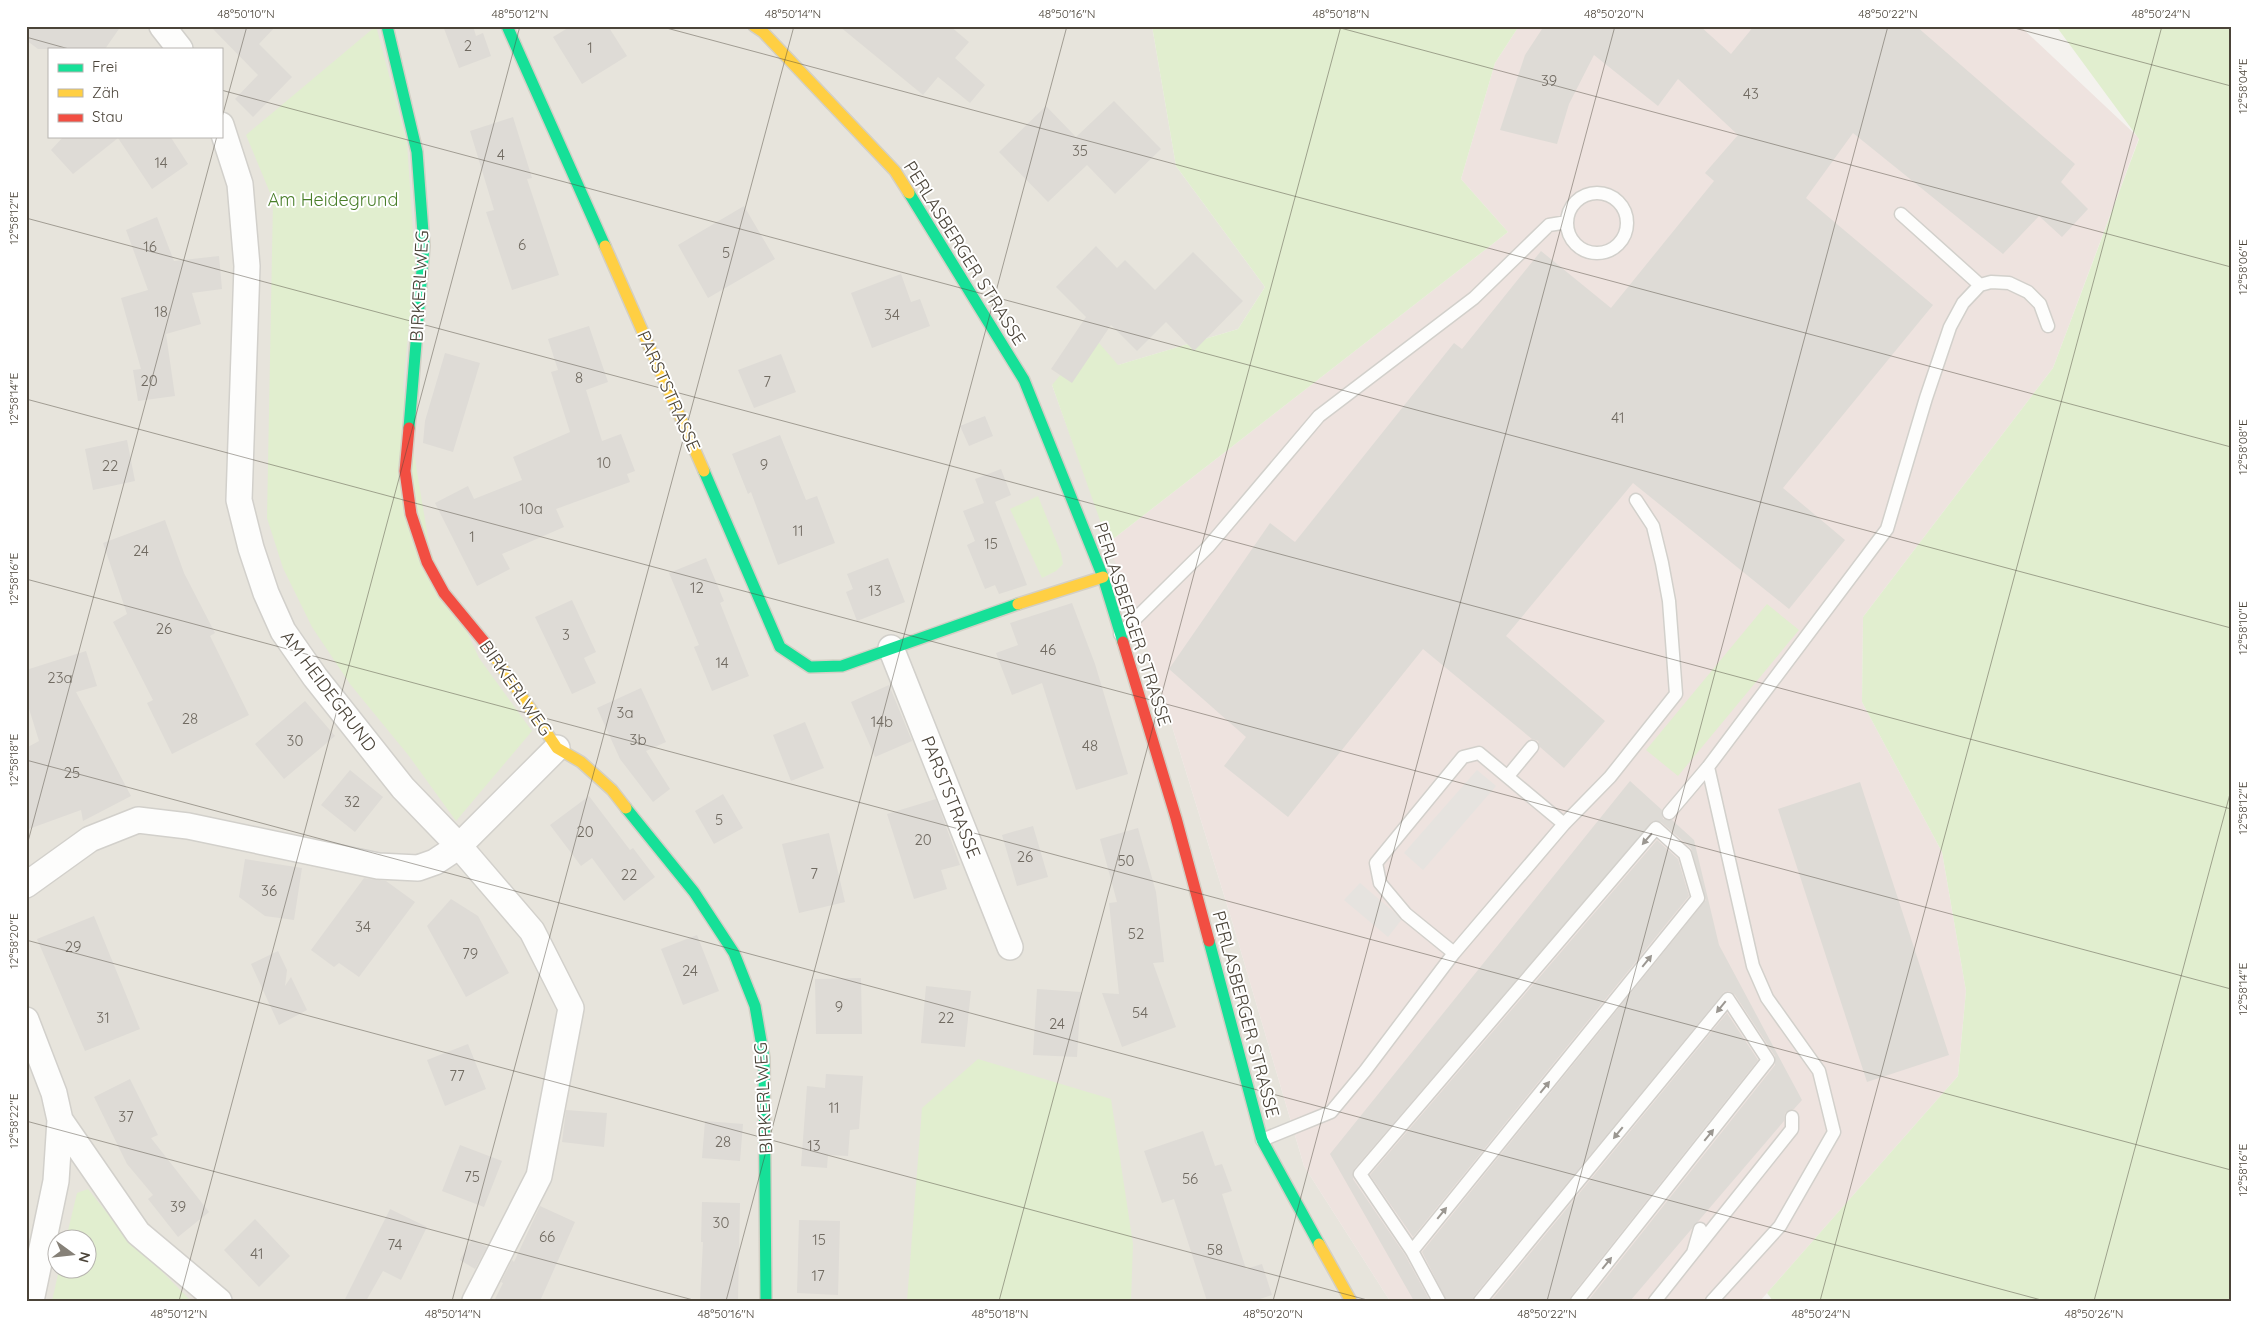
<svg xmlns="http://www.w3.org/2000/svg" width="2257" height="1327" font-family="Quicksand,sans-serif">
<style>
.residential{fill:#e7e4dc;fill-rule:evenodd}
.medical{fill:#eee3df}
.green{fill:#e1eecf}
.parking{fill:#e6e3df}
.building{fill:#dedbd6}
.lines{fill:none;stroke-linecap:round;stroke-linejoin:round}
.lane-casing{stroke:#d2d0cb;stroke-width:15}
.street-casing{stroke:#d2d0cb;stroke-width:28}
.fast-casing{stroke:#d3cfc5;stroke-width:14}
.slow-casing{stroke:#d3cfc5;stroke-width:14}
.jam-casing{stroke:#d3cfc5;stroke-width:14}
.lane{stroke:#fdfdfc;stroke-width:12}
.street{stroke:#fdfdfc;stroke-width:25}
.fast{stroke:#16e098;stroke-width:11}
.slow{stroke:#ffcf43;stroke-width:11}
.jam{stroke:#f24e42;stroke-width:11}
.oneway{fill:#9b9791}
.ticks{fill:none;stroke:#4b4439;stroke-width:1;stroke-opacity:0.45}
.labels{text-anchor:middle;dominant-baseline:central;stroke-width:4;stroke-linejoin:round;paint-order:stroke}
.number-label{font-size:15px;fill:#706a61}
.park-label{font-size:18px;fill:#4a7f2a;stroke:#fff}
.street-label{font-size:18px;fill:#4b4439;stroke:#fff}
.neatline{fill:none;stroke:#4b4439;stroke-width:2}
.ticks-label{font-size:12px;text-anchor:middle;fill:#4b4439}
</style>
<rect width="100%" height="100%" fill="#f4f2ee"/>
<path class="residential" d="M 26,26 L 1152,26 L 1176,166 L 1265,287 L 1238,329 L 1052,385 L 1150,655 L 1232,921 L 1304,1166 L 1390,1301 L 26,1301 ZM 49,49 L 221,49 L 221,136 L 49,136 ZM 58,1240 L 88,1240 L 88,1270 L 58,1270 Z"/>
<path class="medical" d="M 1519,26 L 2020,26 L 2139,138 L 2053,368 L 1863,617 L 1862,702 L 1942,852 L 1966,991 L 1958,1076 L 1760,1301 L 1390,1301 L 1304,1166 L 1232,921 L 1150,655 L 1108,543 L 1508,232 L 1461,179 L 1495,63 Z"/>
<path class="green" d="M 376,26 L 407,143 L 415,263 L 403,387 L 430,550 L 479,658 L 532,731 L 456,821 L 409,756 L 350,684 L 312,627 L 283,568 L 267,518 L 273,200 L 246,135 Z
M 1152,26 L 1519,26 L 1495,63 L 1461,179 L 1508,232 L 1108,543 L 1052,385 L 1093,336 L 1118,365 L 1238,329 L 1265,287 L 1176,166 Z
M 2056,26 L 2231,26 L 2231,1301 L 1773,1301 L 1767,1293 L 1958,1076 L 1966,991 L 1942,852 L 1862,702 L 1863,617 L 2053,368 L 2139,139 Z
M 1038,496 L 1061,553 L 1063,564 L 1056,571 L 1042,578 L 1010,509 Z
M 1767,604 L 1799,630 L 1678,776 L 1646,750 Z
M 978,1059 L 1111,1099 L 1133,1244 L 1131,1301 L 907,1301 L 922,1108 Z
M 88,1189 L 119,1228 L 191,1301 L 52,1301 L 59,1270 L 88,1270 L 88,1240 L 66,1239 L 77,1193 Z"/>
<path class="parking" d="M 1477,770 L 1496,786 L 1423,870 L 1404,853 Z
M 1360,883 L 1402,919 L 1388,937 L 1344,900 Z"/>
<path class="building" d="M 26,26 L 121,26 L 105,49 L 38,49 L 26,40 Z
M 210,26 L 276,26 L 259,44 L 292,77 L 253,117 L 235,99 L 258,75 Z
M 443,26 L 473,26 L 476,36 L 483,33 L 491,56 L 459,68 Z
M 571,26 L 608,26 L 627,56 L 582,84 L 553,37 Z
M 839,26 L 950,26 L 969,42 L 955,58 L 985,85 L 970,103 L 938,77 L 923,95 Z
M 1544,26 L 1700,26 L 1731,54 L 1754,26 L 1916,26 L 2075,164 L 2061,182 L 2088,209 L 2062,237 L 2039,216 L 2003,254 L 1853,133 L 1806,198 L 1933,305 L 1783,488 L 1845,540 L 1789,609 L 1633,483 L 1506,636 L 1605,721 L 1564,768 L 1540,747 L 1538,741 L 1532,739 L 1423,649 L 1288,817 L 1224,766 L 1246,737 L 1169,669 L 1270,523 L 1295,542 L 1454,343 L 1462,349 L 1541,251 L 1611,308 L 1714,181 L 1705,173 L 1738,135 L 1678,79 L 1658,106 L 1594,55 L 1569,104 L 1557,144 L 1500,130 L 1525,55 Z
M 1114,101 L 1161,149 L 1115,194 L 1087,165 L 1048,202 L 999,152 L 1046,106 L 1076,137 Z
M 513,117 L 532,178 L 527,179 L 559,275 L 512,290 L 486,212 L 494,210 L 470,131 Z
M 64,136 L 170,136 L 188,164 L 152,189 L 118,138 L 73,174 L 51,150 Z
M 744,206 L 775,259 L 708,298 L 678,245 Z
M 157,217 L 174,261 L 219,256 L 222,289 L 192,293 L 201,324 L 166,334 L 175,396 L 138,401 L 133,370 L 141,369 L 121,298 L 148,290 L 126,230 Z
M 1096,246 L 1117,268 L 1125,260 L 1155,290 L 1193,252 L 1243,301 L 1194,351 L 1166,322 L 1137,351 L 1111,325 L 1072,383 L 1051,369 L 1086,317 L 1056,287 Z
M 901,274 L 911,302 L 920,299 L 930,326 L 872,348 L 851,293 Z
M 589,326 L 608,382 L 586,390 L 602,441 L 621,434 L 635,471 L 627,474 L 630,482 L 556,509 L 564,527 L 502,554 L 510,569 L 477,586 L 435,503 L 468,486 L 474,499 L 522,480 L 513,457 L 570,432 L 551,372 L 558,370 L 548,339 Z
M 445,353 L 480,363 L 453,452 L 423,443 L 425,421 Z
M 781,354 L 796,392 L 754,408 L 738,370 Z
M 985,416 L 993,436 L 969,446 L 960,426 Z
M 780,435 L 806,500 L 817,496 L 835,543 L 778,565 L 751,492 L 748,494 L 732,454 Z
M 127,440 L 135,481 L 93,490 L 85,449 Z
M 1001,469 L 1011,495 L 995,502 L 1027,585 L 999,594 L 995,585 L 985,589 L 967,545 L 975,541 L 963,511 L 984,503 L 975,479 Z
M 165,520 L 184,573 L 215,633 L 210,636 L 249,715 L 172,754 L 147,703 L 153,700 L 113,622 L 127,614 L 103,543 Z
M 706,558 L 724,601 L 720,603 L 749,676 L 712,691 L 694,647 L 699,645 L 669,573 Z
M 888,558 L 905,602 L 857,621 L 846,592 L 853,589 L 847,574 Z
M 572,600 L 596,652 L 584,658 L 596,683 L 572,694 L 535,617 Z
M 1072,603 L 1095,664 L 1128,774 L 1076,790 L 1042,683 L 1012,695 L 996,653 L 1018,645 L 1010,623 Z
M 86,651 L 97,686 L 76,692 L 131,796 L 83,821 L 81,810 L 26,830 L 26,748 L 39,741 L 26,699 L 26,670 Z
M 889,685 L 912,741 L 875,757 L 851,702 Z
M 641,688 L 666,742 L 646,751 L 670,789 L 653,802 L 620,759 L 597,708 Z
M 305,701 L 335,736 L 284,779 L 255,744 Z
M 805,722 L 824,768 L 791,781 L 773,735 Z
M 350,770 L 383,797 L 355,832 L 321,805 Z
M 1630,781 L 1662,810 L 1663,819 L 1672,820 L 1694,840 L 1719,945 L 1802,1100 L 1794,1109 L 1785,1113 L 1784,1121 L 1630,1301 L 1588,1301 L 1775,1065 L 1775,1056 L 1735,995 L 1729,991 L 1724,992 L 1474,1296 L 1472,1301 L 1447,1301 L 1422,1252 L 1706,900 L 1691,848 L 1661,822 L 1653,821 L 1354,1169 L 1353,1179 L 1405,1255 L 1430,1301 L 1414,1301 L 1330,1154 Z
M 1860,782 L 1949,1055 L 1867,1082 L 1778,809 Z
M 723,794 L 743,828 L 714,844 L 695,811 Z
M 589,796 L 630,850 L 633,848 L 655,877 L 624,901 L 592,858 L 581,866 L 550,825 Z
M 936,799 L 960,865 L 941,870 L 947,889 L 914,899 L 887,814 Z
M 1033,826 L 1048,877 L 1017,886 L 1002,835 Z
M 1138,828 L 1156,892 L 1164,962 L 1153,963 L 1176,1027 L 1122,1047 L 1102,993 L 1119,994 L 1109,903 L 1117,902 L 1100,839 Z
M 829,833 L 845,902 L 799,913 L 782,844 Z
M 1657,840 L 1678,859 L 1689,896 L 1413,1237 L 1370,1175 Z
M 245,859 L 302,868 L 294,920 L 265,916 L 239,897 Z
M 364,878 L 386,881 L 415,902 L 359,977 L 339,963 L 334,967 L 311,950 Z
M 451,899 L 478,916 L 509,973 L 466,997 L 427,926 Z
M 94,916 L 140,1029 L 85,1051 L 37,939 Z
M 697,935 L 719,991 L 683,1005 L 661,949 Z
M 278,951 L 287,970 L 285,986 L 291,977 L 307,1010 L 279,1025 L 251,964 Z
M 861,978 L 862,1034 L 816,1034 L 815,979 Z
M 926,986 L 971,991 L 965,1047 L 921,1043 Z
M 1037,989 L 1081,992 L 1077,1057 L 1033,1055 Z
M 1727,1013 L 1758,1060 L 1571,1296 L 1569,1301 L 1491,1301 Z
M 468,1044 L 486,1089 L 445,1106 L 427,1060 Z
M 826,1074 L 863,1076 L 859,1129 L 850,1130 L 848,1156 L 828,1155 L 827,1168 L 801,1166 L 807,1086 L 825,1088 Z
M 130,1079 L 158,1135 L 151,1138 L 209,1212 L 178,1237 L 148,1199 L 153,1195 L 127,1164 L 94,1097 Z
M 566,1110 L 607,1113 L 604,1147 L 562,1142 Z
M 705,1121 L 743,1124 L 740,1161 L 702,1158 Z
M 1203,1131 L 1215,1166 L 1222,1164 L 1232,1191 L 1222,1194 L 1246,1269 L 1262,1264 L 1272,1295 L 1254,1301 L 1207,1301 L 1174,1199 L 1162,1203 L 1144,1151 Z
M 460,1145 L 502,1161 L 484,1207 L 442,1191 Z
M 702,1202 L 740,1203 L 738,1301 L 700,1301 L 703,1242 L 701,1242 Z
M 540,1206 L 575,1222 L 540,1301 L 494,1301 L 503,1283 L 501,1282 L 512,1260 L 514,1262 Z
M 390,1209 L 427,1227 L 401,1280 L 383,1271 L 366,1301 L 344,1301 Z
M 255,1219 L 290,1256 L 259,1287 L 224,1250 Z
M 799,1220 L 840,1221 L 838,1295 L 797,1293 Z
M 472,1239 L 487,1247 L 475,1269 L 460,1260 Z"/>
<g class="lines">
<defs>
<path id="lane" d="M1567 223a30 30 0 1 1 60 0a30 30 0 1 1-60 0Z
M 1901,214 L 1980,285
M 1120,634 L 1208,547 L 1319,416 L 1474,298 L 1549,225 L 1567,222
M 1708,767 L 1753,966 L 1767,998 L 1819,1071 L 1834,1132 L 1780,1226 L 1712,1301
M 1508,776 L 1532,747
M 1669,813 L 1708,767 L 1887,529 L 1926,398 L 1950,327 L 1963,303 L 1980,285 L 1991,282 L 2009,283 L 2028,292 L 2040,304 L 2048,326
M 1564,824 L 1479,753 L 1463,757 L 1376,863 L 1380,883 L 1406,914 L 1454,953 L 1564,824 L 1610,777 L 1676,694 L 1669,601 L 1662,563 L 1653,526 L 1636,500
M 1262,1140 L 1331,1112 L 1365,1071 L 1454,953
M 1412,1251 L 1698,898 L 1685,854 L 1656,828 L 1360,1174 L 1412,1251 L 1439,1301
M 1693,1253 L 1792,1129 L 1792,1117
M 1480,1301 L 1728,999 L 1768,1060 L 1577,1301
M 1655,1301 L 1693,1253 L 1700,1229"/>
<path id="street" d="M 162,26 L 180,49
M 891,648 L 1010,947
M 26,885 L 90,839 L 138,820 L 188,826 L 378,866 L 418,868 L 435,862 L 459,846 L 403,788 L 315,677 L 283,631 L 266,593 L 251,548 L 239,500 L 247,266 L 240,184 L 221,125
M 26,1020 L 54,1093 L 60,1120 L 56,1181 L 31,1301
M 60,1120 L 138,1233 L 219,1301
M 475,1301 L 539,1176 L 571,1008 L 532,931 L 459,846 L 557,748"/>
<path id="fast" d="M 387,26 L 417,152 L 424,246 L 409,428
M 507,26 L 605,246
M 909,193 L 1024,380 L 1103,577 L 1123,642
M 704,471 L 780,647 L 810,667 L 842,666 L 1018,604
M 626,808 L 694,892 L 734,953 L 755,1006 L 764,1058 L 766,1301
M 1209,941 L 1262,1140 L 1319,1244"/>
<path id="slow" d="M 754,26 L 763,32 L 895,171 L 909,193
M 605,246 L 704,471
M 1018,604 L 1103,577
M 486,644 L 557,748 L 581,762 L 612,790 L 626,808
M 1319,1244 L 1351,1301"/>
<path id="jam" d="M 409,428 L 405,471 L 411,514 L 427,562 L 444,593 L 486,644
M 1123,642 L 1176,818 L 1209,941"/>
</defs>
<use href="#lane" class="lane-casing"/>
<use href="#street" class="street-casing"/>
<use href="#fast" class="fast-casing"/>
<use href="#slow" class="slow-casing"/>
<use href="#jam" class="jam-casing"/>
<use href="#lane" class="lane"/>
<use href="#street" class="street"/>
<use href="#fast" class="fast"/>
<use href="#slow" class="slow"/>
<use href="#jam" class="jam"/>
</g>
<defs><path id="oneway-solid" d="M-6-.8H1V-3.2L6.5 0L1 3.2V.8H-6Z" transform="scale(1.25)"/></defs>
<g class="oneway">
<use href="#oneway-solid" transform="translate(1647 839) rotate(131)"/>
<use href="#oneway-solid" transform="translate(1647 961) rotate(-51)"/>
<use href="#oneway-solid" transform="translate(1721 1007) rotate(129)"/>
<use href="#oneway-solid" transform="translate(1545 1087) rotate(-51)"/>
<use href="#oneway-solid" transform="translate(1618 1133) rotate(129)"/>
<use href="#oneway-solid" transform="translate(1709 1135) rotate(-51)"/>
<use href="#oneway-solid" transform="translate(1442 1213) rotate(-51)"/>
<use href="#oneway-solid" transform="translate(1607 1263) rotate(-51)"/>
</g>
<path class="ticks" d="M 659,26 L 2231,447M 1333,26 L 2231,267M 2007,26 L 2231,86M 26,37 L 69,49M 221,90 L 2231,628M 221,121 L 247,26M 26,218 L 2231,809M 26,399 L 2231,989M 26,579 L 2231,1170M 26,760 L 2045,1301M 26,849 L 217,136M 26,940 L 1371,1301M 26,1121 L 697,1301M 179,1301 L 520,26M 452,1301 L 794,26M 726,1301 L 1067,26M 999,1301 L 1341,26M 1273,1301 L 1615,26M 1547,1301 L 1888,26M 1820,1301 L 2162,26M 2094,1301 L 2231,790"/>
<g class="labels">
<g class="number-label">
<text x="468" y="45">2</text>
<text x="590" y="47">1</text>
<text x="1549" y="80">39</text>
<text x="1751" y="93">43</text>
<text x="1080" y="150">35</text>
<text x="501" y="154">4</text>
<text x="161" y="162">14</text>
<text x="522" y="244">6</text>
<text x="150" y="246">16</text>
<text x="726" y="252">5</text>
<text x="161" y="311">18</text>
<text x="892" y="314">34</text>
<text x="579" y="377">8</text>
<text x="149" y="380">20</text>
<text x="767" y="381">7</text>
<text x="1618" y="417">41</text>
<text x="604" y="462">10</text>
<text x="764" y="464">9</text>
<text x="110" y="465">22</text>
<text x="531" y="508">10a</text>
<text x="798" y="530">11</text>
<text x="472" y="536">1</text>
<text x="991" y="543">15</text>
<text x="141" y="550">24</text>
<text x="697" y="587">12</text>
<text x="875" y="590">13</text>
<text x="164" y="628">26</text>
<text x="566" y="634">3</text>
<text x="1048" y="649">46</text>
<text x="722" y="662">14</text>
<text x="60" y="677">23a</text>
<text x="625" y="712">3a</text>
<text x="190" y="718">28</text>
<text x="882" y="721">14b</text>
<text x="638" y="739">3b</text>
<text x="295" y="740">30</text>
<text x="1090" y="745">48</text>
<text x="72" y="772">25</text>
<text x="352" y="801">32</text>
<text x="719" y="819">5</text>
<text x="585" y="831">20</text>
<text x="923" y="839">20</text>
<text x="1025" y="856">26</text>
<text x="1126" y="860">50</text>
<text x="814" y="873">7</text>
<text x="629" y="874">22</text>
<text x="269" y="890">36</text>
<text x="363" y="926">34</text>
<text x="1136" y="933">52</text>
<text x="73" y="946">29</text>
<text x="470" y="953">79</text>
<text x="690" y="970">24</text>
<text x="839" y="1006">9</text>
<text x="1140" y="1012">54</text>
<text x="103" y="1017">31</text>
<text x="946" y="1017">22</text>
<text x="1057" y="1023">24</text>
<text x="457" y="1075">77</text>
<text x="834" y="1107">11</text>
<text x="126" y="1116">37</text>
<text x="723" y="1141">28</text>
<text x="814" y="1145">13</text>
<text x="472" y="1176">75</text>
<text x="1190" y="1178">56</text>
<text x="178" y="1206">39</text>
<text x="721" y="1222">30</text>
<text x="547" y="1236">66</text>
<text x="819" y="1239">15</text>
<text x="395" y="1244">74</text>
<text x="1215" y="1249">58</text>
<text x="257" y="1253">41</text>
<text x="818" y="1275">17</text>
</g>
<g class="park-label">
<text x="333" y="199">Am Heidegrund</text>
</g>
<g class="street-label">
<text transform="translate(965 253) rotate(58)">PERLASBERGER STRASSE</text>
<text transform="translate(419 286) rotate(-87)">BIRKERLWEG</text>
<text transform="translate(669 391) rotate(66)">PARSTSTRASSE</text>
<text transform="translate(1133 624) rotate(72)">PERLASBERGER STRASSE</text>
<text transform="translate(516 688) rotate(55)">BIRKERLWEG</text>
<text transform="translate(329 691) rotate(53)">AM HEIDEGRUND</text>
<text transform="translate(951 797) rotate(68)">PARSTSTRASSE</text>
<text transform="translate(1246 1014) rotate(75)">PERLASBERGER STRASSE</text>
<text transform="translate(763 1098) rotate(-93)">BIRKERLWEG</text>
</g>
</g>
<rect width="2257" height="1327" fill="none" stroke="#ffffff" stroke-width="55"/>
<rect x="48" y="48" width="175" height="90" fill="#ffffff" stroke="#b7b4b0"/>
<rect x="58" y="64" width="25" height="8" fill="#16e098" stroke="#b7b4b0"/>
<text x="92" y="72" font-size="15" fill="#4b4439">Frei</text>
<rect x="58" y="89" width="25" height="8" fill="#ffcf43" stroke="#b7b4b0"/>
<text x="92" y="98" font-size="15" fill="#4b4439">Zäh</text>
<rect x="58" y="114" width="25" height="8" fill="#f24e42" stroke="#b7b4b0"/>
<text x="92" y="122" font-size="15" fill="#4b4439">Stau</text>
<g transform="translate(72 1254) rotate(105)"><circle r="24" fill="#ffffff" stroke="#b7b4b0"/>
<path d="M0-4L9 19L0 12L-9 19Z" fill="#868178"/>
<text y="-8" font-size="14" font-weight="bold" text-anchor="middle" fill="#4b4439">N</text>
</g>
<rect x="28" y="28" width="2202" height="1272" class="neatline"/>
<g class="ticks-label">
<text x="246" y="18">48°50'10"N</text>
<text x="520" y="18">48°50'12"N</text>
<text x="793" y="18">48°50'14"N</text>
<text x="1067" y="18">48°50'16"N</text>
<text x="1341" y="18">48°50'18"N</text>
<text x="1614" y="18">48°50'20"N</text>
<text x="1888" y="18">48°50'22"N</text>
<text x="2161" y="18">48°50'24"N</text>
<text transform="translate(2243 86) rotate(-90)" y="4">12°58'04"E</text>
<text transform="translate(14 218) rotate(-90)" y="4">12°58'12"E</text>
<text transform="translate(2243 267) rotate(-90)" y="4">12°58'06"E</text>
<text transform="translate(14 399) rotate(-90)" y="4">12°58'14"E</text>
<text transform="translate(2243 447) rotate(-90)" y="4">12°58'08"E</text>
<text transform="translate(14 579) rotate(-90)" y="4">12°58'16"E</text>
<text transform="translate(2243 628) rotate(-90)" y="4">12°58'10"E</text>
<text transform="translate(14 760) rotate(-90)" y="4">12°58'18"E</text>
<text transform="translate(2243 808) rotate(-90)" y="4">12°58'12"E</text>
<text transform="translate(14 941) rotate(-90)" y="4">12°58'20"E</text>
<text transform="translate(2243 989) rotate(-90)" y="4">12°58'14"E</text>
<text transform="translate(14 1121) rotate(-90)" y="4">12°58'22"E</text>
<text transform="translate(2243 1170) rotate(-90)" y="4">12°58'16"E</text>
<text x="179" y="1318">48°50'12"N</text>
<text x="453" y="1318">48°50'14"N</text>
<text x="726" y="1318">48°50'16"N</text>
<text x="1000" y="1318">48°50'18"N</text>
<text x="1273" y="1318">48°50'20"N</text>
<text x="1547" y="1318">48°50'22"N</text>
<text x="1821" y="1318">48°50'24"N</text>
<text x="2094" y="1318">48°50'26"N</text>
</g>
</svg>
